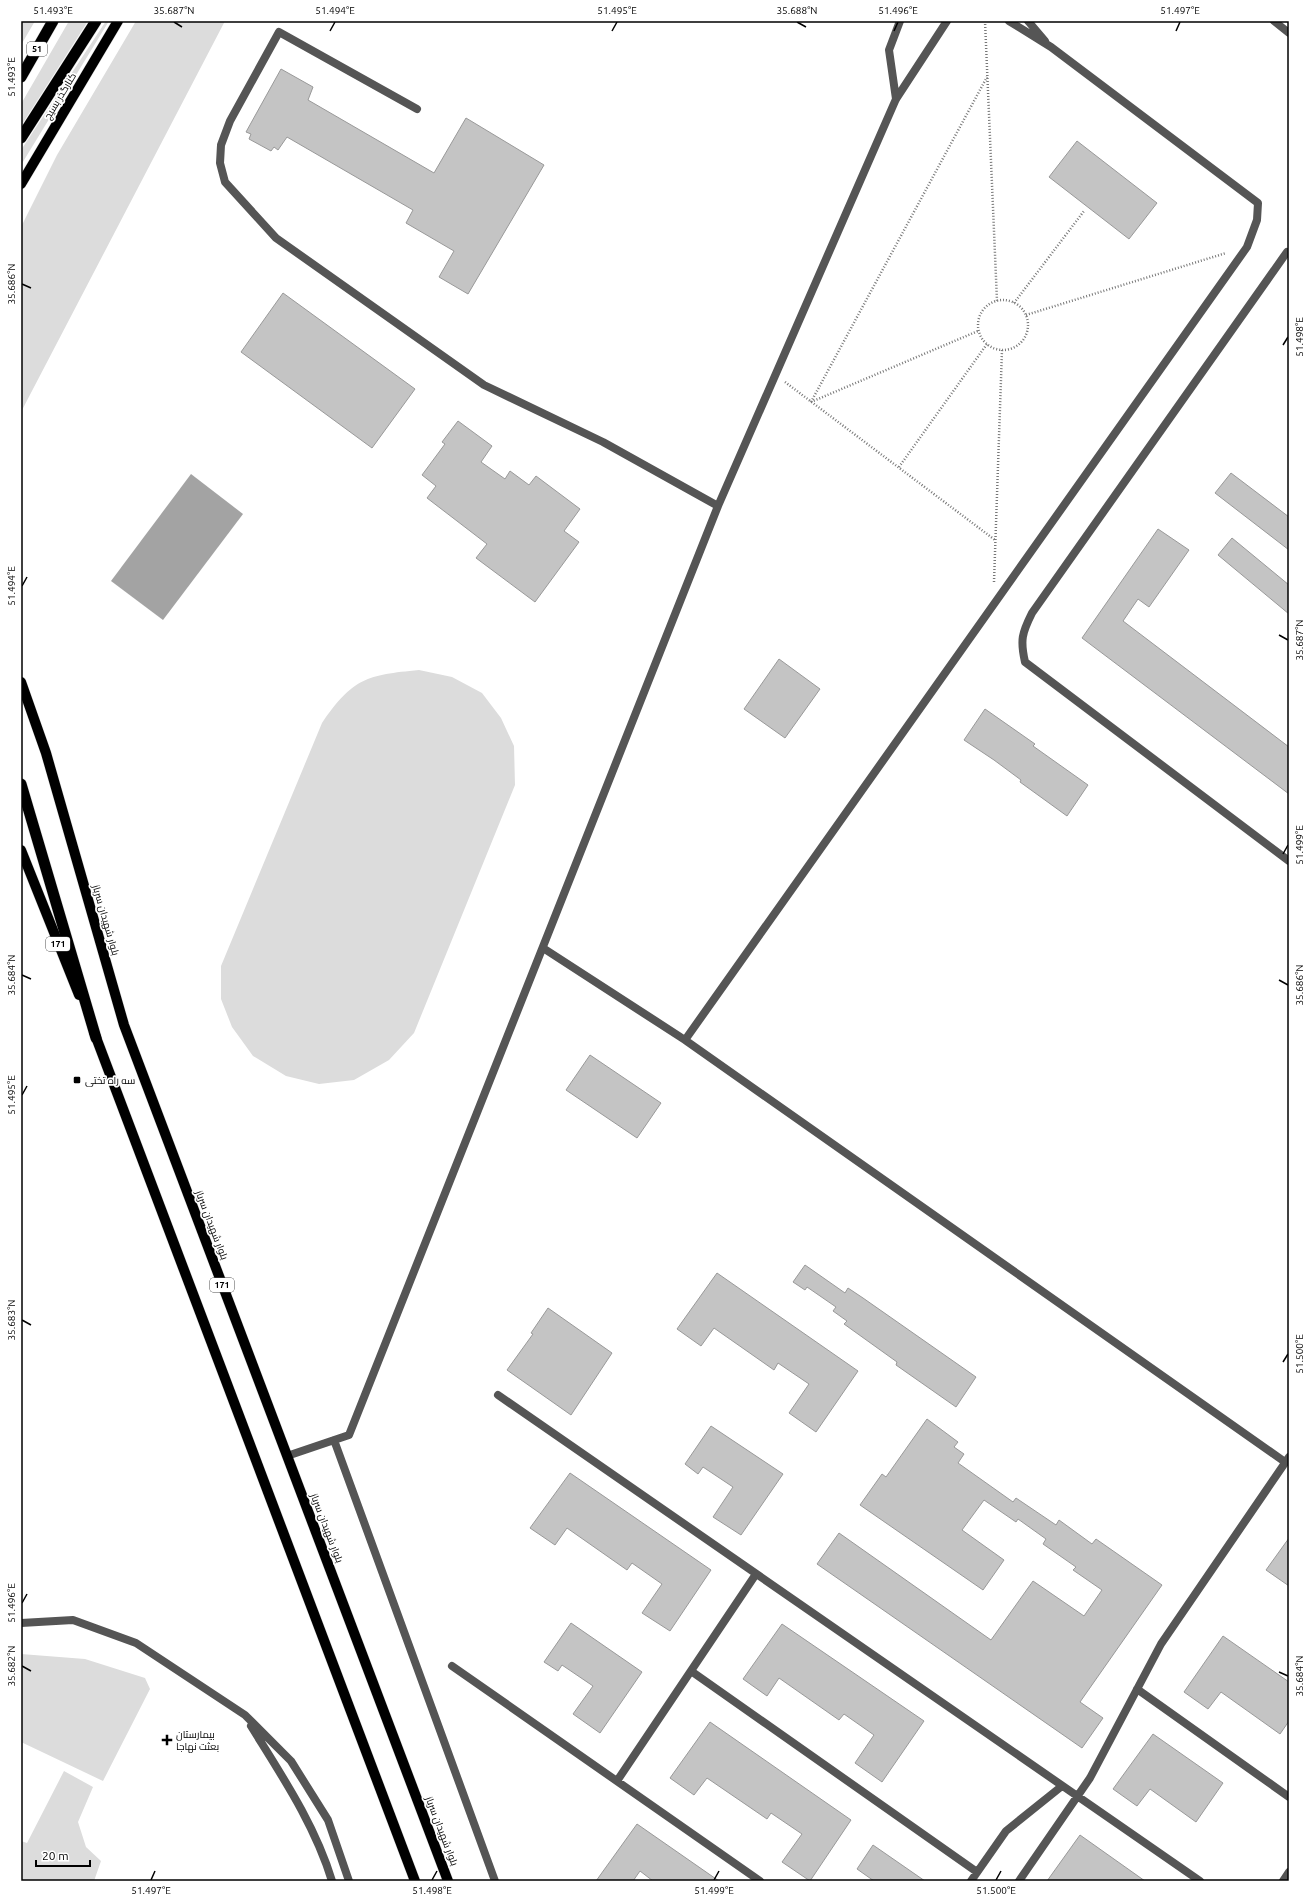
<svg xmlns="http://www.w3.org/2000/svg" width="1310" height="1902" font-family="Ubuntu,Cairo,sans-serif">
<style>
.green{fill:#dcdcdc}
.water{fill:#a3a3a3}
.building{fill:#c4c4c4;stroke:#999}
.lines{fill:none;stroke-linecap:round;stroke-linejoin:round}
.primary-casing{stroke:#dbdbdb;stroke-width:11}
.trunk-casing{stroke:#dbdbdb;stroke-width:12}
.path{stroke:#777;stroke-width:2.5;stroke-dasharray:1 2;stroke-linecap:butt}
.service{stroke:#555;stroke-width:8}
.minor{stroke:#555;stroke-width:8}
.primary{stroke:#000;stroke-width:10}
.trunk{stroke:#000;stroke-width:11}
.ticks{fill:none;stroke:#000;stroke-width:1.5}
.poi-dot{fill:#000;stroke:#fff;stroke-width:1.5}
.labels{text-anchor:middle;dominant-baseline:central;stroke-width:3.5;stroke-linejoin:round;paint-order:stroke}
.shield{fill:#fff;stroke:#4c4c4c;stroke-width:1}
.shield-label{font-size:9px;font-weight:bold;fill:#000}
.street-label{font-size:10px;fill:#000;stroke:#fff}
.poi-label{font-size:10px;fill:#000;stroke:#fff;text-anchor:start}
.neatline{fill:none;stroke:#000;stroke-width:1.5}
.ticks-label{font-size:10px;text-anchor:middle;fill:#000}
</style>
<rect width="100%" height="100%" fill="#fff"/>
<path class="green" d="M 21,21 L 35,21 L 21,45 Z
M 69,21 L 88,21 L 21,126 L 21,104 Z
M 106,21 L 109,21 L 21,165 L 21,150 Z
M 136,21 L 225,21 L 21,412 L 21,227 L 57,155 Z
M 419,670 L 452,677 L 482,693 L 501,718 L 514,746 L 515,785 L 414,1033 L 389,1060 L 354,1080 L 319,1084 L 286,1076 L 253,1056 L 232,1027 L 221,999 L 221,966 L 322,723 C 353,678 367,675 419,670 Z
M 21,1654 L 85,1659 L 145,1678 L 150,1689 L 103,1781 L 21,1742 Z
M 64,1771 L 93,1787 L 78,1822 L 86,1847 L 101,1861 L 94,1881 L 21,1881 L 21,1841 L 27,1843 Z"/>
<path class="water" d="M 191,474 L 243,514 L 163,620 L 111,581 Z"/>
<path class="building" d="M 281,69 L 313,87 L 308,100 L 434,173 L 466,118 L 544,165 L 468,294 L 439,277 L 454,251 L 406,223 L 413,210 L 287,137 L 278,150 L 274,147 L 271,151 L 249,139 L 251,134 L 246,132 Z
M 1077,141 L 1157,203 L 1129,239 L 1049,177 Z
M 283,293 L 415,389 L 372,448 L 241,352 Z
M 458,421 L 492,446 L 481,462 L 505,479 L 510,471 L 529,485 L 536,476 L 580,509 L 564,531 L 579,542 L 535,602 L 476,558 L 487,544 L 427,498 L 436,486 L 422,475 L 445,444 L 442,442 Z
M 1231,473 L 1289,517 L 1289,550 L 1215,493 Z
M 1158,529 L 1189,550 L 1149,607 L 1138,599 L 1123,621 L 1289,747 L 1289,794 L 1082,638 Z
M 1232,538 L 1289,585 L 1289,614 L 1218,555 Z
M 779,659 L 820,689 L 785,738 L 744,709 Z
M 985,709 L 1035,744 L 1033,746 L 1088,785 L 1067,816 L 1020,782 L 1021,780 L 994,760 L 964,740 Z
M 590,1055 L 661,1103 L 637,1138 L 566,1090 Z
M 805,1265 L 845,1293 L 848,1288 L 863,1298 L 976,1377 L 956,1407 L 896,1365 L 897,1362 L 844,1324 L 847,1321 L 833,1311 L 836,1307 L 807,1287 L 805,1290 L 793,1282 Z
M 717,1273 L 858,1371 L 816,1432 L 789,1413 L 809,1384 L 778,1363 L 774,1370 L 714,1328 L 701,1346 L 677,1329 Z
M 548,1308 L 612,1353 L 571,1415 L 507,1370 L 533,1334 L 531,1333 Z
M 927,1419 L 958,1442 L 954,1447 L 964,1454 L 958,1463 L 1013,1502 L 1016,1498 L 1056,1525 L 1059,1520 L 1092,1544 L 1096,1539 L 1162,1585 L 1080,1702 L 1103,1718 L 1082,1748 L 817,1564 L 839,1533 L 991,1640 L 1033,1581 L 1084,1616 L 1102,1590 L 1073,1570 L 1076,1567 L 1043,1544 L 1046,1539 L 1018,1519 L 1016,1522 L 984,1500 L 962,1530 L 1004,1560 L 983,1590 L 860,1505 L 882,1474 L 886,1477 Z
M 711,1426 L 783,1474 L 741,1535 L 713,1517 L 733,1487 L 703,1467 L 698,1474 L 685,1464 Z
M 570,1473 L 711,1570 L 670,1631 L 642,1613 L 662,1584 L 632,1563 L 627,1570 L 567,1528 L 555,1545 L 530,1528 Z
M 1289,1538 L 1289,1586 L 1266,1570 Z
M 571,1623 L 642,1672 L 600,1733 L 573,1714 L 593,1686 L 562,1665 L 558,1671 L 544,1662 Z
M 782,1624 L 924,1721 L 882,1782 L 855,1763 L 874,1735 L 844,1714 L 839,1720 L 779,1678 L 767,1696 L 743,1679 Z
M 1223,1636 L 1289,1682 L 1289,1721 L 1280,1734 L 1221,1692 L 1208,1709 L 1184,1692 Z
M 710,1722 L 851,1820 L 810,1881 L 782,1862 L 802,1834 L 771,1813 L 767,1819 L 707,1778 L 694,1795 L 670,1778 Z
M 1153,1734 L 1223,1783 L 1196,1822 L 1150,1789 L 1137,1806 L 1113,1789 Z
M 637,1824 L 719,1881 L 653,1881 L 640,1871 L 633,1881 L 596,1881 Z
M 1080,1835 L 1145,1881 L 1047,1881 Z
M 873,1845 L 925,1881 L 874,1881 L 857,1869 Z"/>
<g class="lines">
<defs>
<path id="primary" d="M 21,184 L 118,21
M 21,682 L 46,753 L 124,1025 L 448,1881
M 21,850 L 79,995
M 94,1032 L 415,1881"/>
<path id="trunk" d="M 21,77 L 53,21
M 21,138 L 96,21
M 21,784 L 96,1038"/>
</defs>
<use href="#primary" class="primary-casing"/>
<use href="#trunk" class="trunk-casing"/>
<path class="path" d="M 985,21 L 997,301
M978 325a25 25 0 1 1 50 0a25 25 0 1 1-50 0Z
M 1014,303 L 1084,211
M 1026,315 L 1226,253
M 785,382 L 995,540
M 811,402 L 987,77
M 811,402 L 978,331
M 899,467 L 987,344
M 994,582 L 1002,350"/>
<path class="service" d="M 1028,21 L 1045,41
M 896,99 L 889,50 L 900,21
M 417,109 L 279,32 L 230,121 L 221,145 L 220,163 L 225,182 L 276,238 L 484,385 L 603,442 L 718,506
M 1287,252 L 1032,613 C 1022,633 1020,640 1025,662 L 1289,861
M 543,948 L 685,1040 L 1285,1462
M 685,1040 L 1247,247 L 1257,220 L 1258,203 L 1051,47 L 1009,21
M 498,1395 L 1200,1881
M 334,1440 L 495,1881
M 287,1456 L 349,1435 L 718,506 L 896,99 L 947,21
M 21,1623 L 73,1620 L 136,1643 L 245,1715 L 291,1761 L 328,1820 L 349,1881
M 452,1666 L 760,1881
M 691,1671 L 977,1872
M 1137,1689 L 1289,1797
M 251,1726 C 282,1776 315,1825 332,1881
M 617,1781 L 756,1574
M 971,1881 L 1006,1831 L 1062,1786
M 1019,1881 L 1090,1778 L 1161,1644 L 1289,1457
M 1283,1881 L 1289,1872"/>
<path class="minor" d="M 1274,21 L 1289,33"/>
<use href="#primary" class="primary"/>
<use href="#trunk" class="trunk"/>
</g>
<path class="ticks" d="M 174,22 L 182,27M 797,22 L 806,27M 48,31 L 53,22M 330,31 L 335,22M 612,31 L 617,22M 894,31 L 898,22M 1176,31 L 1180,22M 22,77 L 27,69M 22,284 L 31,288M 1283,345 L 1288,337M 22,586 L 27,577M 1279,635 L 1288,640M 1283,854 L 1288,845M 22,975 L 31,979M 1279,980 L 1288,985M 22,1095 L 27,1086M 22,1320 L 31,1325M 1283,1362 L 1288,1354M 22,1603 L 27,1594M 22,1666 L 31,1671M 1279,1672 L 1288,1676M 151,1880 L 155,1871M 432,1880 L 437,1871M 714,1880 L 719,1871M 996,1880 L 1001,1871"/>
<g class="poi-dot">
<rect x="73" y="1076" width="8" height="8" rx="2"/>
<path d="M165 1734h4v4h4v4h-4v4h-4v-4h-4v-4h4z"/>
</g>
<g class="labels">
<g class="shield">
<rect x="27" y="42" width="20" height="14" rx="3"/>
<rect x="46" y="937" width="24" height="14" rx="3"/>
<rect x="210" y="1278" width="24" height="14" rx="3"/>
</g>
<g class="shield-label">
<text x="37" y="49">51</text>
<text x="58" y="944">171</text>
<text x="222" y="1285">171</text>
</g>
<g class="street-label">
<text transform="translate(60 96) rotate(-59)">کنارگذر بسیج</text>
<text transform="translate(106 920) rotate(74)">بلوار شهیدان سرباز</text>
<text transform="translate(212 1225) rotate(69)">بلوار شهیدان سرباز</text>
<text transform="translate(327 1528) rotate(69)">بلوار شهیدان سرباز</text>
<text transform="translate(442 1831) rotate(69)">بلوار شهیدان سرباز</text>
</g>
<g class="poi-label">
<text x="85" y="1080">سه راه تختی</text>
<text x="176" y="1734">بیمارستان<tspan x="176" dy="12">بعثت نهاجا</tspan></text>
</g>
</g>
<rect width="1310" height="1902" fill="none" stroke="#ffffff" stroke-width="44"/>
<path d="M36 1860v6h54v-6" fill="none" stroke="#000000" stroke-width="2"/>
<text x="42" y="1860" font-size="12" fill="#000000" stroke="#ffffff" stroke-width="3" paint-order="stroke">20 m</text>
<rect x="22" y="22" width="1266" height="1858" class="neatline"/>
<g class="ticks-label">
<text x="53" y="14">51.493°E</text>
<text x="174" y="14">35.687°N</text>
<text x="335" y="14">51.494°E</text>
<text x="617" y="14">51.495°E</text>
<text x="797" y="14">35.688°N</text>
<text x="898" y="14">51.496°E</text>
<text x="1180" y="14">51.497°E</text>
<text transform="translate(11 77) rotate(-90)" y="4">51.493°E</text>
<text transform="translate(11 284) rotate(-90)" y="4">35.686°N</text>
<text transform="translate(1299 337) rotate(-90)" y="4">51.498°E</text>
<text transform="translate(11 586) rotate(-90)" y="4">51.494°E</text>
<text transform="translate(1299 640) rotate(-90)" y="4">35.687°N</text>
<text transform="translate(1299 845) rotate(-90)" y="4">51.499°E</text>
<text transform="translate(11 975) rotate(-90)" y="4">35.684°N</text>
<text transform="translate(1299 985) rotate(-90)" y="4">35.686°N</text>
<text transform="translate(11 1095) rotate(-90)" y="4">51.495°E</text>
<text transform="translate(11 1320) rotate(-90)" y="4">35.683°N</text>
<text transform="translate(1299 1354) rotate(-90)" y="4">51.500°E</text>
<text transform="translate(11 1603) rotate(-90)" y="4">51.496°E</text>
<text transform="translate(11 1666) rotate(-90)" y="4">35.682°N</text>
<text transform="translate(1299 1676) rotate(-90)" y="4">35.684°N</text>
<text x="151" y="1894">51.497°E</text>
<text x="432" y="1894">51.498°E</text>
<text x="714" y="1894">51.499°E</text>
<text x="996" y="1894">51.500°E</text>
</g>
</svg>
